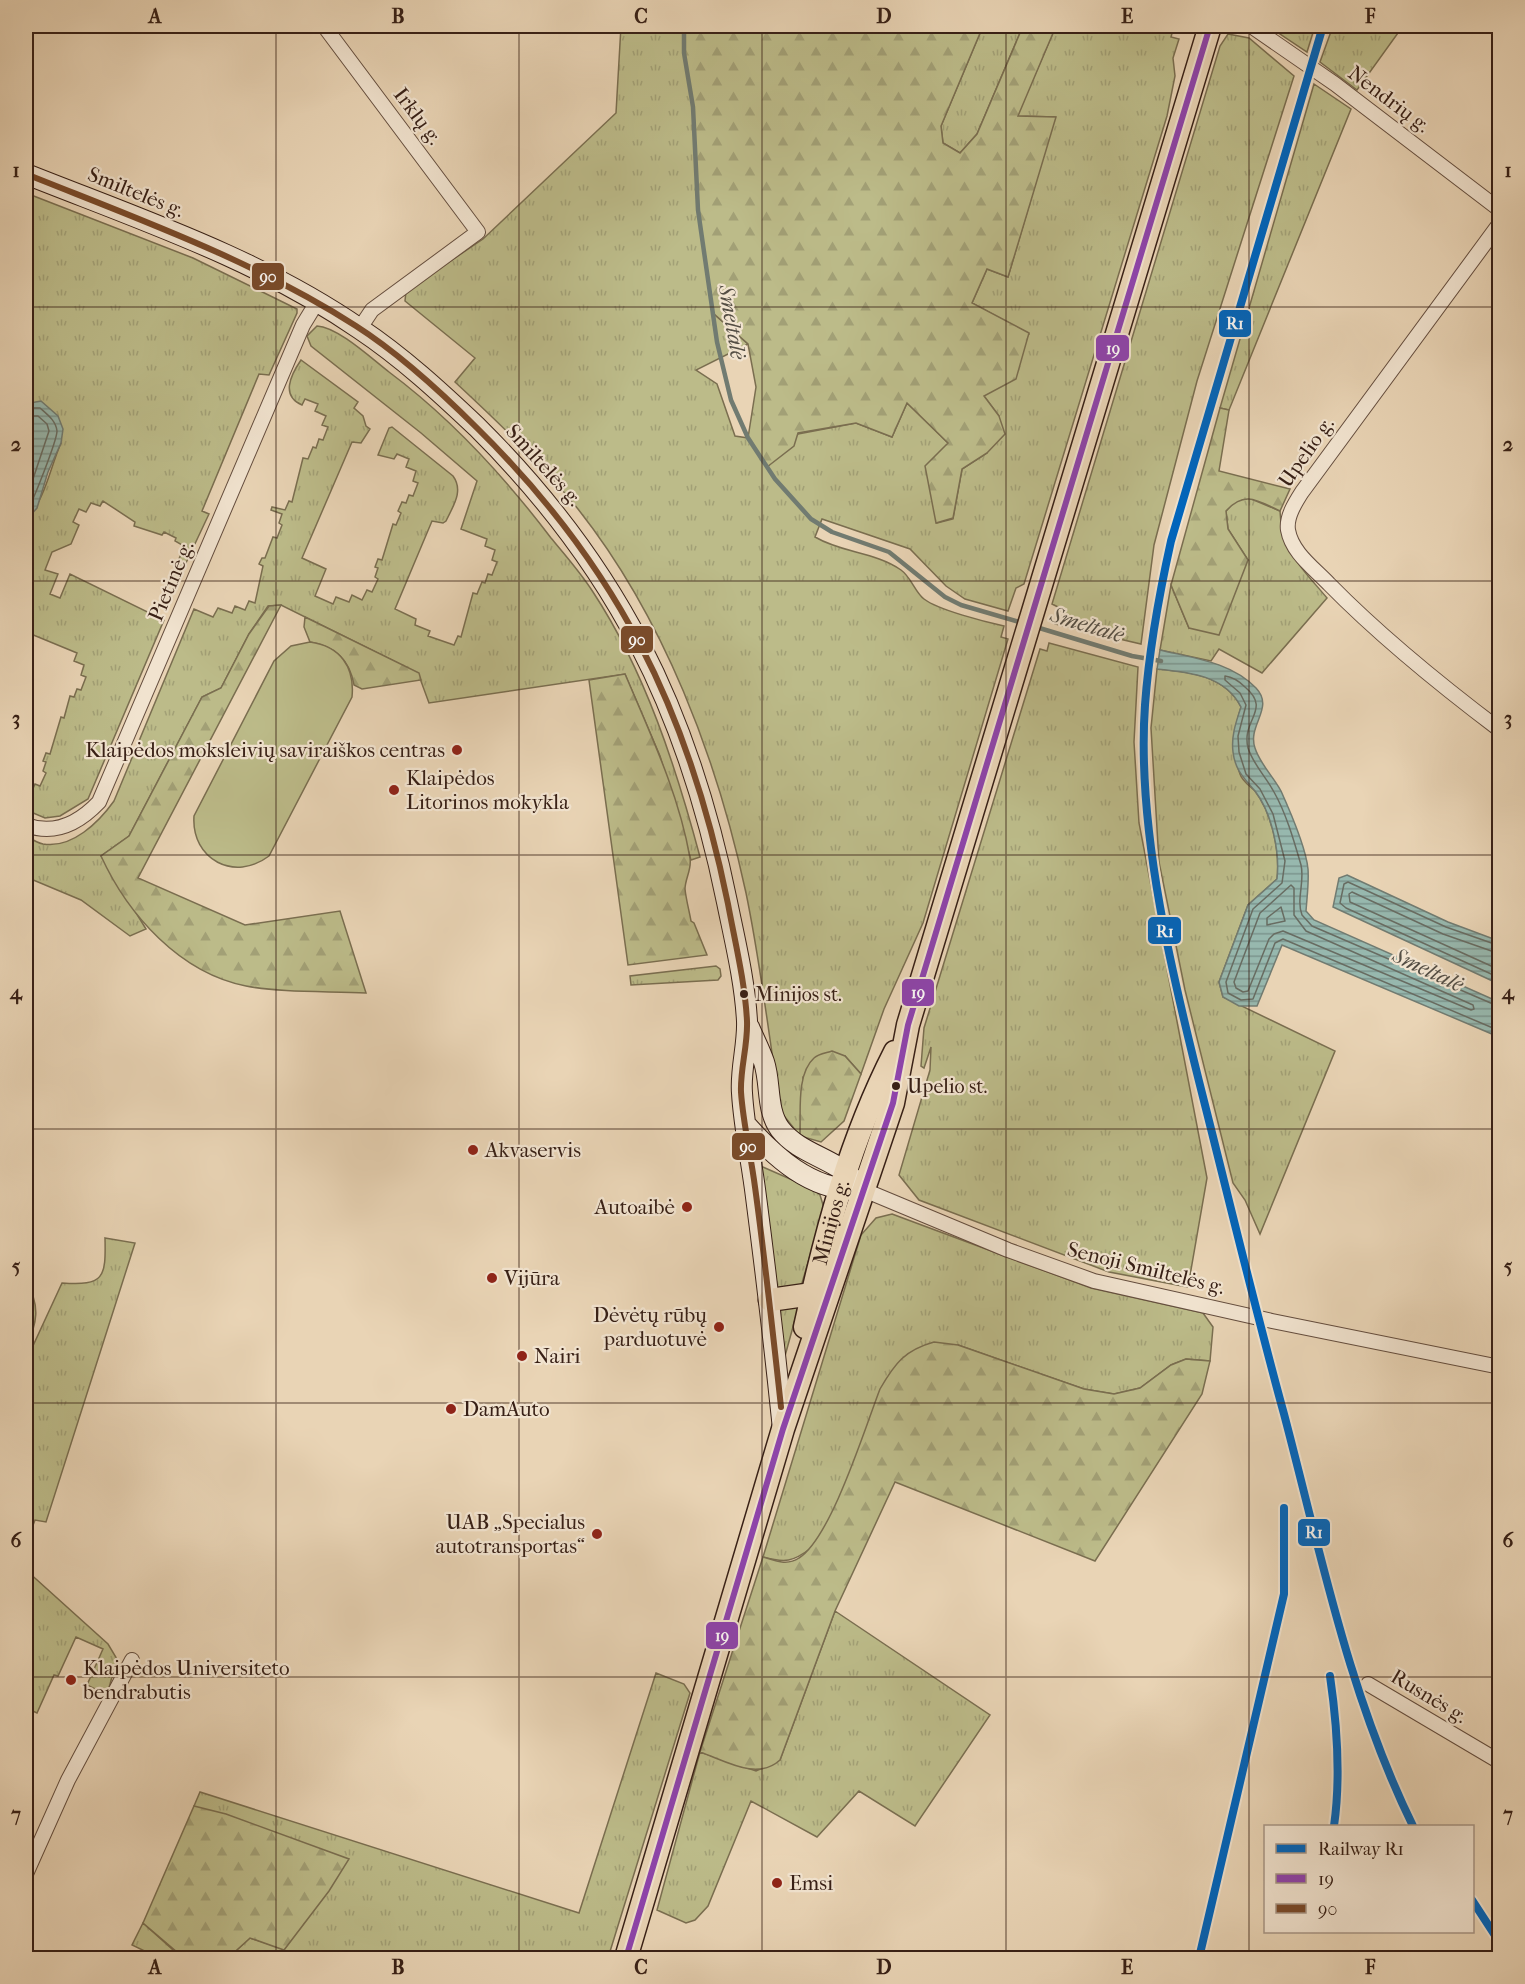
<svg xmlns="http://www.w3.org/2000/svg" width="1525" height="1984" font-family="'IM FELL French Canon',serif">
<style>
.grass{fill:url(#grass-tufts);stroke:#7a6e50;stroke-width:1.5}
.forest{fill:url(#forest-firs);stroke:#7a6e50;stroke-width:1.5}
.pitch{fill:#bcbb89;stroke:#7a6e50;stroke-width:1.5}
.water{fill:url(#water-rules);stroke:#717b71;stroke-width:1.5}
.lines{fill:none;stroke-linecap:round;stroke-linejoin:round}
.shore{stroke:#686c62;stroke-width:1.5}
.stream{stroke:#717b71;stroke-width:4.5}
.street-casing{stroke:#644d3e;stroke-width:16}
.secondary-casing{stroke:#382016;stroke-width:22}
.primary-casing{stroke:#382016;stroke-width:25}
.street{stroke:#f1e3cf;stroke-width:14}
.secondary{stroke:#f1e3cf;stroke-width:20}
.primary{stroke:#e9d4b5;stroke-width:22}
.bus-1-casing{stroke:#f1e3cf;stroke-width:10}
.bus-2-casing{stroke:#f1e3cf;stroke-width:10}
.bus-1{stroke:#8e44ad;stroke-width:6}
.bus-2{stroke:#7a4b2a;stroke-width:6}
.rail-1-casing{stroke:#f1e3cf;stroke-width:12}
.rail-1{stroke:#0065bd;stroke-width:8}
.grid{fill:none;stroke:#382016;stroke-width:1.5;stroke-opacity:0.55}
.poi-dot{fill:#8f2418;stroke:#f1e3cf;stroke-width:2}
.bus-dot{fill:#382016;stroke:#f1e3cf;stroke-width:2}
.labels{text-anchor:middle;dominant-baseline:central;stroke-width:4.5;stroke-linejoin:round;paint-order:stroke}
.bus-label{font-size:20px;fill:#382016;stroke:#f1e3cf;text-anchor:start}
.street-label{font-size:21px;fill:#382016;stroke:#f1e3cf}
.poi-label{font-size:21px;fill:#382016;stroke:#f1e3cf;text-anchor:start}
.water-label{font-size:22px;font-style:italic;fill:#544e44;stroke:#f1e3cf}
.line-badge{stroke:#f1e3cf;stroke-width:2}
.badge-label{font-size:16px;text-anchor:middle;font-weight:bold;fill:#fff}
.neatline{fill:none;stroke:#382016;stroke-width:2}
.grid-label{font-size:20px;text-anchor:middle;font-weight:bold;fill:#382016}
</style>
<defs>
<pattern id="grass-tufts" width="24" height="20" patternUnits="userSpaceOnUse" patternTransform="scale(1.5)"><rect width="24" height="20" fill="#bcbb89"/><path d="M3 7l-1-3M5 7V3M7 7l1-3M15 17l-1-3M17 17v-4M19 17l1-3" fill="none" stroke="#a2a076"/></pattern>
<pattern id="forest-firs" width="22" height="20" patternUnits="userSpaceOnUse" patternTransform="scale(1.5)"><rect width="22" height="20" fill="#bcbb89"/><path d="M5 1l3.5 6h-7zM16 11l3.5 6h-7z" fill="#a2a076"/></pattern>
<pattern id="water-rules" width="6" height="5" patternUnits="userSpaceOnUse" patternTransform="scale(1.5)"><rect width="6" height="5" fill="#97b8ae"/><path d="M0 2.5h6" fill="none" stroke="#7c958d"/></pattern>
</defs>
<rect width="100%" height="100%" fill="#e9d4b5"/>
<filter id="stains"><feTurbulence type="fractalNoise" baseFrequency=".00333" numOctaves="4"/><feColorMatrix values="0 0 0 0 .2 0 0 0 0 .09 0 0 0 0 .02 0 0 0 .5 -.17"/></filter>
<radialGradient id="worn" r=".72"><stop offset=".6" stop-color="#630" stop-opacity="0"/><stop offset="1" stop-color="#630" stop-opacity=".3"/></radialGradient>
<path class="grass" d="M 621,26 L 684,26 L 684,53 L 693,107 L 698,210 L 713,313 L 748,344 L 696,370 L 717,384 L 735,436 L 748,438 L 767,467 L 798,434 L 856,423 L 892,437 L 907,403 L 948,443 L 937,523 L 953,519 L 962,469 L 987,453 L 999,416 L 984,396 L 1029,334 L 972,303 L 987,269 L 1008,277 L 1055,117 L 1017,116 L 1056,26 L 1174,26 L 1171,37 L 1179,39 L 1173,58 L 1175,76 L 1167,116 L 1024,584 L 1016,588 L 1008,611 L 965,599 L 946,586 L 910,549 L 822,519 L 815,537 C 842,553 875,552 901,570 C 911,577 915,592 924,599 C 938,610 986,622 1004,626 L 1001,637 L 1008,639 L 923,923 L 884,1009 L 861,1074 L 845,1056 L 803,1077 L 800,1136 L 781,1112 C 769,1039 761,965 746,893 C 717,758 664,618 578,509 C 541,463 498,422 455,382 L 475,358 L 405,301 L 406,291 L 483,239 L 616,113 Z
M 983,26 L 1023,26 L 977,134 L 960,153 L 943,143 L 941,126 Z
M 1268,26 L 1315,26 L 1307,52 Z
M 1333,26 L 1403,26 L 1357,90 L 1320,62 Z
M 1228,34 L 1249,38 L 1294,76 L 1197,381 L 1154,545 L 1141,644 L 1055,624 L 1060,608 L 1052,604 L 1220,46 Z
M 1314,84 L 1351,109 L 1229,410 L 1220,408 Z
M 26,193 L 193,258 L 297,309 L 297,313 L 269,375 L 259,374 L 202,511 L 209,514 L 176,584 L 169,585 L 184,546 L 175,541 L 176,538 L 164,532 L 162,535 L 134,526 L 135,522 L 103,501 L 100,506 L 91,503 L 86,512 L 79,509 L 73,522 L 79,525 L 71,544 L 52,552 L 45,570 L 58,574 L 50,594 L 60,598 L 70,574 L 164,620 L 88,799 L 60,816 L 45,818 L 26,810 L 26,792 L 31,793 L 35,784 L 40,786 L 46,773 L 43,771 L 46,762 L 43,761 L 46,753 L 50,754 L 61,717 L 64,718 L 70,696 L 74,697 L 77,689 L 81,690 L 86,677 L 81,675 L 84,665 L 74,661 L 77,653 L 26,632 L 26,520 C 45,500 50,468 61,443 L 26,401 Z
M 317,326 C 338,327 372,359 389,372 C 452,419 504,476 551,538 C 565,555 581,573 593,592 C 645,671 676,767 700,857 L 691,860 L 660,756 L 625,674 L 429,703 L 418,673 L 281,605 L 268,606 L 249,634 L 221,688 L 202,697 L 129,836 L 101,856 L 146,929 L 130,936 L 81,900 L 26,877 L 26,836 C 31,839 38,843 43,844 C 72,849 99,822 114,801 L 194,609 L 213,617 L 218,608 L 232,613 L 235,606 L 245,610 L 249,601 L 255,603 L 263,566 L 259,564 L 262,558 L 265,558 L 273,537 L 277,538 L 282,525 L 279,523 L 282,514 L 271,510 L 272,507 L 285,510 L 289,501 L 292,502 L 303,458 L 308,459 L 313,447 L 316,448 L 319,439 L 323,440 L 328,427 L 322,425 L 326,416 L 315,411 L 318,404 L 305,399 L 302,405 C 281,396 290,376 301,360 L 358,402 L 354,408 L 363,416 L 366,426 L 370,429 L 361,443 L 352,442 L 302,558 L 326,569 L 315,596 L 333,604 L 336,597 L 349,602 L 352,595 L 362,600 L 367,590 L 372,592 L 378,579 L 375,577 L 378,568 L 375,567 L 378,559 L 382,560 L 393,524 L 396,525 L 401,513 L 398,511 L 402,502 L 406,503 L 409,495 L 413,496 L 418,483 L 413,481 L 416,471 L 406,467 L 409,459 L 397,454 L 394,459 L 378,455 L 389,428 L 392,427 L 453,476 C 464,491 453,506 446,521 L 443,523 L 432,521 L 395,609 L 416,619 L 415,625 L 430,631 L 428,636 L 454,645 L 458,636 L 461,637 L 473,593 L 477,594 L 482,582 L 485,583 L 488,574 L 492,575 L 497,562 L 492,560 L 495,550 L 485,546 L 487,539 L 461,529 L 477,481 L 421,433 L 311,346 L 307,336 Z
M 1249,498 L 1280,511 C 1281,551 1302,568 1327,598 L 1262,673 L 1219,649 L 1211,661 L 1160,650 L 1171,585 L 1189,628 L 1248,560 L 1228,529 L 1226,511 L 1236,500 Z
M 1049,643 L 1138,667 L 1134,742 L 1139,823 L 1207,1178 L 1188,1287 L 1109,1272 L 919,1200 L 899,1175 L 930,1070 L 931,1047 L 924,1068 L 921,1066 L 924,1028 L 1040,649 L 1047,651 Z
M 1157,669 C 1189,672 1225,675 1241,707 C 1233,732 1231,749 1240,774 C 1242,781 1250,786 1255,791 C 1272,813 1280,852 1277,879 L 1248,905 L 1219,982 L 1223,997 L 1335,1051 L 1260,1234 L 1245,1200 L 1233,1183 L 1185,990 L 1159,862 L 1151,728 Z
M 716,966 L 720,969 L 721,976 L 718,980 L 631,985 L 630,976 Z
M 756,1164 L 813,1189 L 820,1195 L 824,1208 L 802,1283 L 795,1290 L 775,1295 Z
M 892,1214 L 1091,1288 L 1203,1313 L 1213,1327 L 1210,1361 L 1186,1359 L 1171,1365 L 1140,1388 L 1114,1394 L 1084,1389 L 958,1345 L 811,1548 C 793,1562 785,1563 763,1557 L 861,1235 L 876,1218 Z
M 105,1238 L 135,1243 L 46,1522 L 35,1520 L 26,1544 L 26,1361 L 62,1283 C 104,1286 106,1278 105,1238 Z
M 776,1304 L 799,1305 L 785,1356 Z
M 26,1570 L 108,1644 L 117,1659 L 107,1695 L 87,1685 L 103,1649 L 76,1637 L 58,1676 L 54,1675 L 37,1713 L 26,1708 Z
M 835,1611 L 990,1715 L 915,1826 L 859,1791 L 817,1837 L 751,1801 L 708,1906 L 695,1920 L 686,1923 L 657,1910 L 700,1752 L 756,1771 L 780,1760 Z
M 656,1673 L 684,1684 L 690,1693 L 608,1958 L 228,1958 L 250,1938 L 284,1949 L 301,1926 L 194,1806 L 200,1792 L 579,1913 Z
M 143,1923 L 181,1957 L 184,1958 L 159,1958 L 132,1945 Z"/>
<path class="forest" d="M 684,26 L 983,26 L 941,126 L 943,143 L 960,153 L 977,134 L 1023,26 L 1056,26 L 1018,116 L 1056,117 L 1008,277 L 987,269 L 972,303 L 1029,333 L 1016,379 L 984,396 L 999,416 L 1005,434 L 987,453 L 962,469 L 953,518 L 936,523 L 925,466 L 948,443 L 907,403 L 892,437 L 856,423 L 798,433 L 794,446 L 767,467 L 748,438 L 756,387 L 748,344 L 713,313 L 698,210 L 693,107 L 684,53 Z
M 1220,408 L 1229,410 L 1219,471 L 1290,489 L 1280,511 C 1258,501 1245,490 1226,511 L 1228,529 L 1248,560 L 1219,635 L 1189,628 L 1171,585 Z
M 281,605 L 138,878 L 245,925 L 340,911 L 366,993 C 329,991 282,993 246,986 C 180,973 128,915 101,856 L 129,836 L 202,697 L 221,688 L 249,634 L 269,606 Z
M 305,617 L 419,673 L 421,680 L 362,689 L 354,685 C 350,661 335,646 310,642 L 304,627 Z
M 625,674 C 650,733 679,794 690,858 C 692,869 685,879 685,889 C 686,899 689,910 691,921 L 694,923 L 707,955 L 628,965 L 589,680 Z
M 832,1051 L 845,1056 L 861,1074 L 844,1121 L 821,1142 L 800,1136 C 801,1113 796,1074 814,1058 C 818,1054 826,1053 832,1051 Z
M 934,1342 L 958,1345 L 1084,1389 L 1114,1394 L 1140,1388 L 1171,1365 L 1186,1359 L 1210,1361 L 1202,1394 L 1095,1561 L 895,1482 L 835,1611 L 780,1760 C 757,1781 726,1761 700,1752 L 763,1557 C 776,1561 787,1566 799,1558 C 831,1538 865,1428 880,1389 C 895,1363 905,1350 934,1342 Z
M 194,1806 L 226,1814 L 349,1859 L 329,1891 L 284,1950 L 250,1938 L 228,1958 L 184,1958 L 143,1923 Z"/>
<path class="pitch" d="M 310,642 C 340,646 355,667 352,697 L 269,856 C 235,882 191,860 194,816 L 274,661 L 291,646 Z
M 26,1282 C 41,1306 37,1323 26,1348 Z"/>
<path class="water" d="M 26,401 L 30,403 L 41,401 L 58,416 L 63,429 L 61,443 L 48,472 L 37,508 L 26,520 Z
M 1160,650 C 1193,658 1231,662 1256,688 C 1275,708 1247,725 1255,748 C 1260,764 1273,776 1281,791 C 1290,811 1306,848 1308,869 C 1309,883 1307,897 1306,911 L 1314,920 L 1499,1002 L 1499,1037 L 1282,945 L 1257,1006 L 1239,1006 L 1223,997 L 1219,982 L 1248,905 L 1277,879 C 1280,852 1272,813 1255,791 C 1244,778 1235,770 1233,752 C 1231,736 1236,722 1241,707 C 1225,675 1188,672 1157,669 Z
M 1347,875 L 1448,922 L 1499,941 L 1499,984 L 1333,907 L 1339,878 Z"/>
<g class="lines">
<path class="shore" d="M 26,408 L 40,408 C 48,415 56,421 57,431 C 57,440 32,505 26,512
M 26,416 L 38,416 L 47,424 L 49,431 L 26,500
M 1291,885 L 1294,888 L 1294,915 L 1306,931 L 1473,1005 L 1474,1009 L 1471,1010 L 1283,931 L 1274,934 L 1269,939 L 1248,991 L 1243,992 L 1236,988 L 1234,982 L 1260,913 Z
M 1281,907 L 1285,921 L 1267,925 L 1267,918 Z
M 1500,946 L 1446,927 L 1348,882 L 1344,884 L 1340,903 L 1346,908 L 1500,978
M 1500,954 L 1443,934 L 1352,892 L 1349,894 L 1350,902 L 1500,970
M 1500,1007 L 1312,926 L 1302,915 C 1296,900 1305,881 1301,865 C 1294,841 1286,813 1274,792 C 1266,777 1253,764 1248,748 C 1241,719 1272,710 1245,687 C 1239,681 1233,677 1225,676 L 1225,680 L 1240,693 L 1246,705 L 1238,736 L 1239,752 L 1246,774 L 1260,789 L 1273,814 L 1285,861 L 1282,883 L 1253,909 L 1226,982 L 1228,993 L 1241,1000 L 1253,999 L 1275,943 L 1283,939 L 1500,1031"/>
<path class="stream" d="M 684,26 L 684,53 L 693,107 L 698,210 L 717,342 L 731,400 L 748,438 L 775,479 L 811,519 L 832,532 L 889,552 L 945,597 L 961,605 L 1023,623
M 1036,627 L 1132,656 L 1161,661"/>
<defs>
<path id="street" d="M 324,26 L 478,232 L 372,310 L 360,328
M 1251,26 L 1335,84 L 1500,210
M 1500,223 L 1302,492 C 1295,503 1286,517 1288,530 C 1292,553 1314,568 1329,584 C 1382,638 1439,684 1500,730
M 26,825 C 55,836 79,823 99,802 L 303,325 L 317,302
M 864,1190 L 1008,1250 L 1094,1281 L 1272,1321 L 1500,1367
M 1368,1684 L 1500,1762
M 26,1874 L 68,1780 L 132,1660"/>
<path id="secondary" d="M 26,174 C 139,219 259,259 360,329 C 402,357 440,392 477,427 C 617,566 688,710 727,902 C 735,941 745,982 747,1021 C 748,1045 740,1070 742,1093 C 744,1128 752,1163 756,1197 C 766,1274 775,1351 783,1429
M 749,1027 C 754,1039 760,1050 764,1062 C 771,1083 766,1110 780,1129 C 800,1155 836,1158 856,1182
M 747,1126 C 776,1158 810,1189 855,1190"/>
<g id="primary">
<path d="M 770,1300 L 812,1294"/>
<path id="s1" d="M 805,1327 C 826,1231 850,1140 895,1052"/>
<path d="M 626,1958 L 783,1429 L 893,1103 L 908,1025 L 1210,26"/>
</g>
</defs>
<use href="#street" class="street-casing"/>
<use href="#secondary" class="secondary-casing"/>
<use href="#primary" class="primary-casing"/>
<use href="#street" class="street"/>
<use href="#secondary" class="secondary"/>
<use href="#primary" class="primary"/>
<defs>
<path id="bus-1" d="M 626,1958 L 783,1429 L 893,1103 L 908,1025 L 1210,26"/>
<path id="bus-2" d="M 26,174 C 138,219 253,260 356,326 C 400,354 440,391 477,428 C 618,567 689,711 728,904 C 735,942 745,982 747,1021 C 748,1045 740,1069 741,1092 C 743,1123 751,1156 755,1187 C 765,1260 773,1333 781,1407"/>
</defs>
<use href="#bus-1" class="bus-1-casing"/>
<use href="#bus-2" class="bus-2-casing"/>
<use href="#bus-1" class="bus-1"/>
<use href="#bus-2" class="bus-2"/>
<defs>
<path id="rail-1" d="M 1323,26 L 1171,541 C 1159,595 1149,650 1145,705 C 1136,831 1174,983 1205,1105 C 1231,1208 1256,1312 1284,1414 C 1321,1554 1349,1696 1413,1826
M 1330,1676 C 1337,1724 1341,1777 1334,1826
M 1472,1900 L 1500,1943
M 1199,1958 L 1284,1594 L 1284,1508"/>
</defs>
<use href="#rail-1" class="rail-1-casing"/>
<use href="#rail-1" class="rail-1"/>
</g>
<path class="grid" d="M 276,26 L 276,1958M 519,26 L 519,1958M 762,26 L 762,1958M 1006,26 L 1006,1958M 1249,26 L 1249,1958M 26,307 L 1500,307M 26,581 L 1500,581M 26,855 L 1500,855M 26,1129 L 1500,1129M 26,1403 L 1500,1403M 26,1677 L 1500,1677"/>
<g class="poi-dot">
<circle cx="457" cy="750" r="6"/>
<circle cx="394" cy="790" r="6"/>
<circle cx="473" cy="1150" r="6"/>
<circle cx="687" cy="1207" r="6"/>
<circle cx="492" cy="1278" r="6"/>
<circle cx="719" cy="1327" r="6"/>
<circle cx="522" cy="1356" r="6"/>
<circle cx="451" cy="1409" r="6"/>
<circle cx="597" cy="1534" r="6"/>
<circle cx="71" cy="1680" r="6"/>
<circle cx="777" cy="1883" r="6"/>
</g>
<g class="bus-dot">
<circle cx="744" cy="994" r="5"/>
<circle cx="896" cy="1086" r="5"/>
</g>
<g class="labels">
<g class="bus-label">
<text x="755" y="994">Minijos st.</text>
<text x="907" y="1086">Upelio st.</text>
</g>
<g class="street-label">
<text transform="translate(1389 99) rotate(37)">Nendrių g.</text>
<text transform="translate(418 116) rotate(53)">Irklų g.</text>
<text transform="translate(136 192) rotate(22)">Smiltelės g.</text>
<text transform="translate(1306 452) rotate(-55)">Upelio g.</text>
<text transform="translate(544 465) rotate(48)">Smiltelės g.</text>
<text transform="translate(171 581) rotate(-67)">Pietinė g.</text>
<text stroke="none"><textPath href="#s1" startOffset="108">Minijos g.</textPath></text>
<text transform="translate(1146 1268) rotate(14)">Senoji Smiltelės g.</text>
<text transform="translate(1429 1696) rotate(31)">Rusnės g.</text>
</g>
<g class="poi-label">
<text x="445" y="750" text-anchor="end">Klaipėdos moksleivių saviraiškos centras</text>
<text x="406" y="778">Klaipėdos<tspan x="406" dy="24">Litorinos mokykla</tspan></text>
<text x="485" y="1150">Akvaservis</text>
<text x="675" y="1207" text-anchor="end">Autoaibė</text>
<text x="504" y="1278">Vijūra</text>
<text x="707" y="1315" text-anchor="end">Dėvėtų rūbų<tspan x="707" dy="24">parduotuvė</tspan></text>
<text x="534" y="1356">Nairi</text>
<text x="463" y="1409">DamAuto</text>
<text x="585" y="1522" text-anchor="end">UAB „Specialus<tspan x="585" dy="24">autotransportas“</tspan></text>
<text x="83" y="1668">Klaipėdos Universiteto<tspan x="83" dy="24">bendrabutis</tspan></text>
<text x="789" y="1883">Emsi</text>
</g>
<g class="water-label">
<text transform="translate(732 322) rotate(80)">Smeltalė</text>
<text transform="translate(1087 625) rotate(17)">Smeltalė</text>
<text transform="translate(1428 970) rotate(25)">Smeltalė</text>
</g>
</g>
<g class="line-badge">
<rect x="251" y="262" width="34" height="29" rx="6" fill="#7a4b2a"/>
<rect x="1218" y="309" width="34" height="29" rx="6" fill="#0065bd"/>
<rect x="1095" y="334" width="35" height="28" rx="6" fill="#8e44ad"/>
<rect x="620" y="625" width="34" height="29" rx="6" fill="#7a4b2a"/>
<rect x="1147" y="916" width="35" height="29" rx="6" fill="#0065bd"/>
<rect x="901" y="978" width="34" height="29" rx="6" fill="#8e44ad"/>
<rect x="731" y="1132" width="35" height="29" rx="6" fill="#7a4b2a"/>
<rect x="1297" y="1518" width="34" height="29" rx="6" fill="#0065bd"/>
<rect x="705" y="1621" width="34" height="29" rx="6" fill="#8e44ad"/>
</g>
<g class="badge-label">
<text x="268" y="282">90</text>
<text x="1235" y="329">R1</text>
<text x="1113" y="354">19</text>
<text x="637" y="645">90</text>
<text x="1165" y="937">R1</text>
<text x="918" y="998">19</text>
<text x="748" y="1152">90</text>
<text x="1314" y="1538">R1</text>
<text x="722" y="1641">19</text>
</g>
<rect width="1525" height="1984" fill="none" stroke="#e9d4b5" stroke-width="66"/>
<rect x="1264" y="1825" width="210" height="108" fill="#f1e3cf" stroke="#a79585" stroke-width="1.5"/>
<rect x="1276" y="1844" width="30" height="9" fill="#0065bd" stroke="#a79585" stroke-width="1.5"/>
<text x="1318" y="1855" font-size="18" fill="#382016">Railway R1</text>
<rect x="1276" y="1874" width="30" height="9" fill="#8e44ad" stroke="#a79585" stroke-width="1.5"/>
<text x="1318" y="1885" font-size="18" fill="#382016">19</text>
<rect x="1276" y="1904" width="30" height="9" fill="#7a4b2a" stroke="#a79585" stroke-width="1.5"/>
<text x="1318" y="1915" font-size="18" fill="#382016">90</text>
<rect x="33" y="33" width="1459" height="1918" class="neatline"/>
<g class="grid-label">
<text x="155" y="23">A</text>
<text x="398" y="23">B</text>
<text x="641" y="23">C</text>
<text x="884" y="23">D</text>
<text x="1127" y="23">E</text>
<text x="1370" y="23">F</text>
<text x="16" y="177">1</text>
<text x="1508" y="177">1</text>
<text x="16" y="451">2</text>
<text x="1508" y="451">2</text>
<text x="16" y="725">3</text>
<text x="1508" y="725">3</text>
<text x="16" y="999">4</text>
<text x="1508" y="999">4</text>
<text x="16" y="1273">5</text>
<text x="1508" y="1273">5</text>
<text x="16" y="1547">6</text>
<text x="1508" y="1547">6</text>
<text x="16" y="1821">7</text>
<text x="1508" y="1821">7</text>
<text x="155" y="1974">A</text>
<text x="398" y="1974">B</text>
<text x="641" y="1974">C</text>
<text x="884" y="1974">D</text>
<text x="1127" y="1974">E</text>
<text x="1370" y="1974">F</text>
</g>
<rect width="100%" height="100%" filter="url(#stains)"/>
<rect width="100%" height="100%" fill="url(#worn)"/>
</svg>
